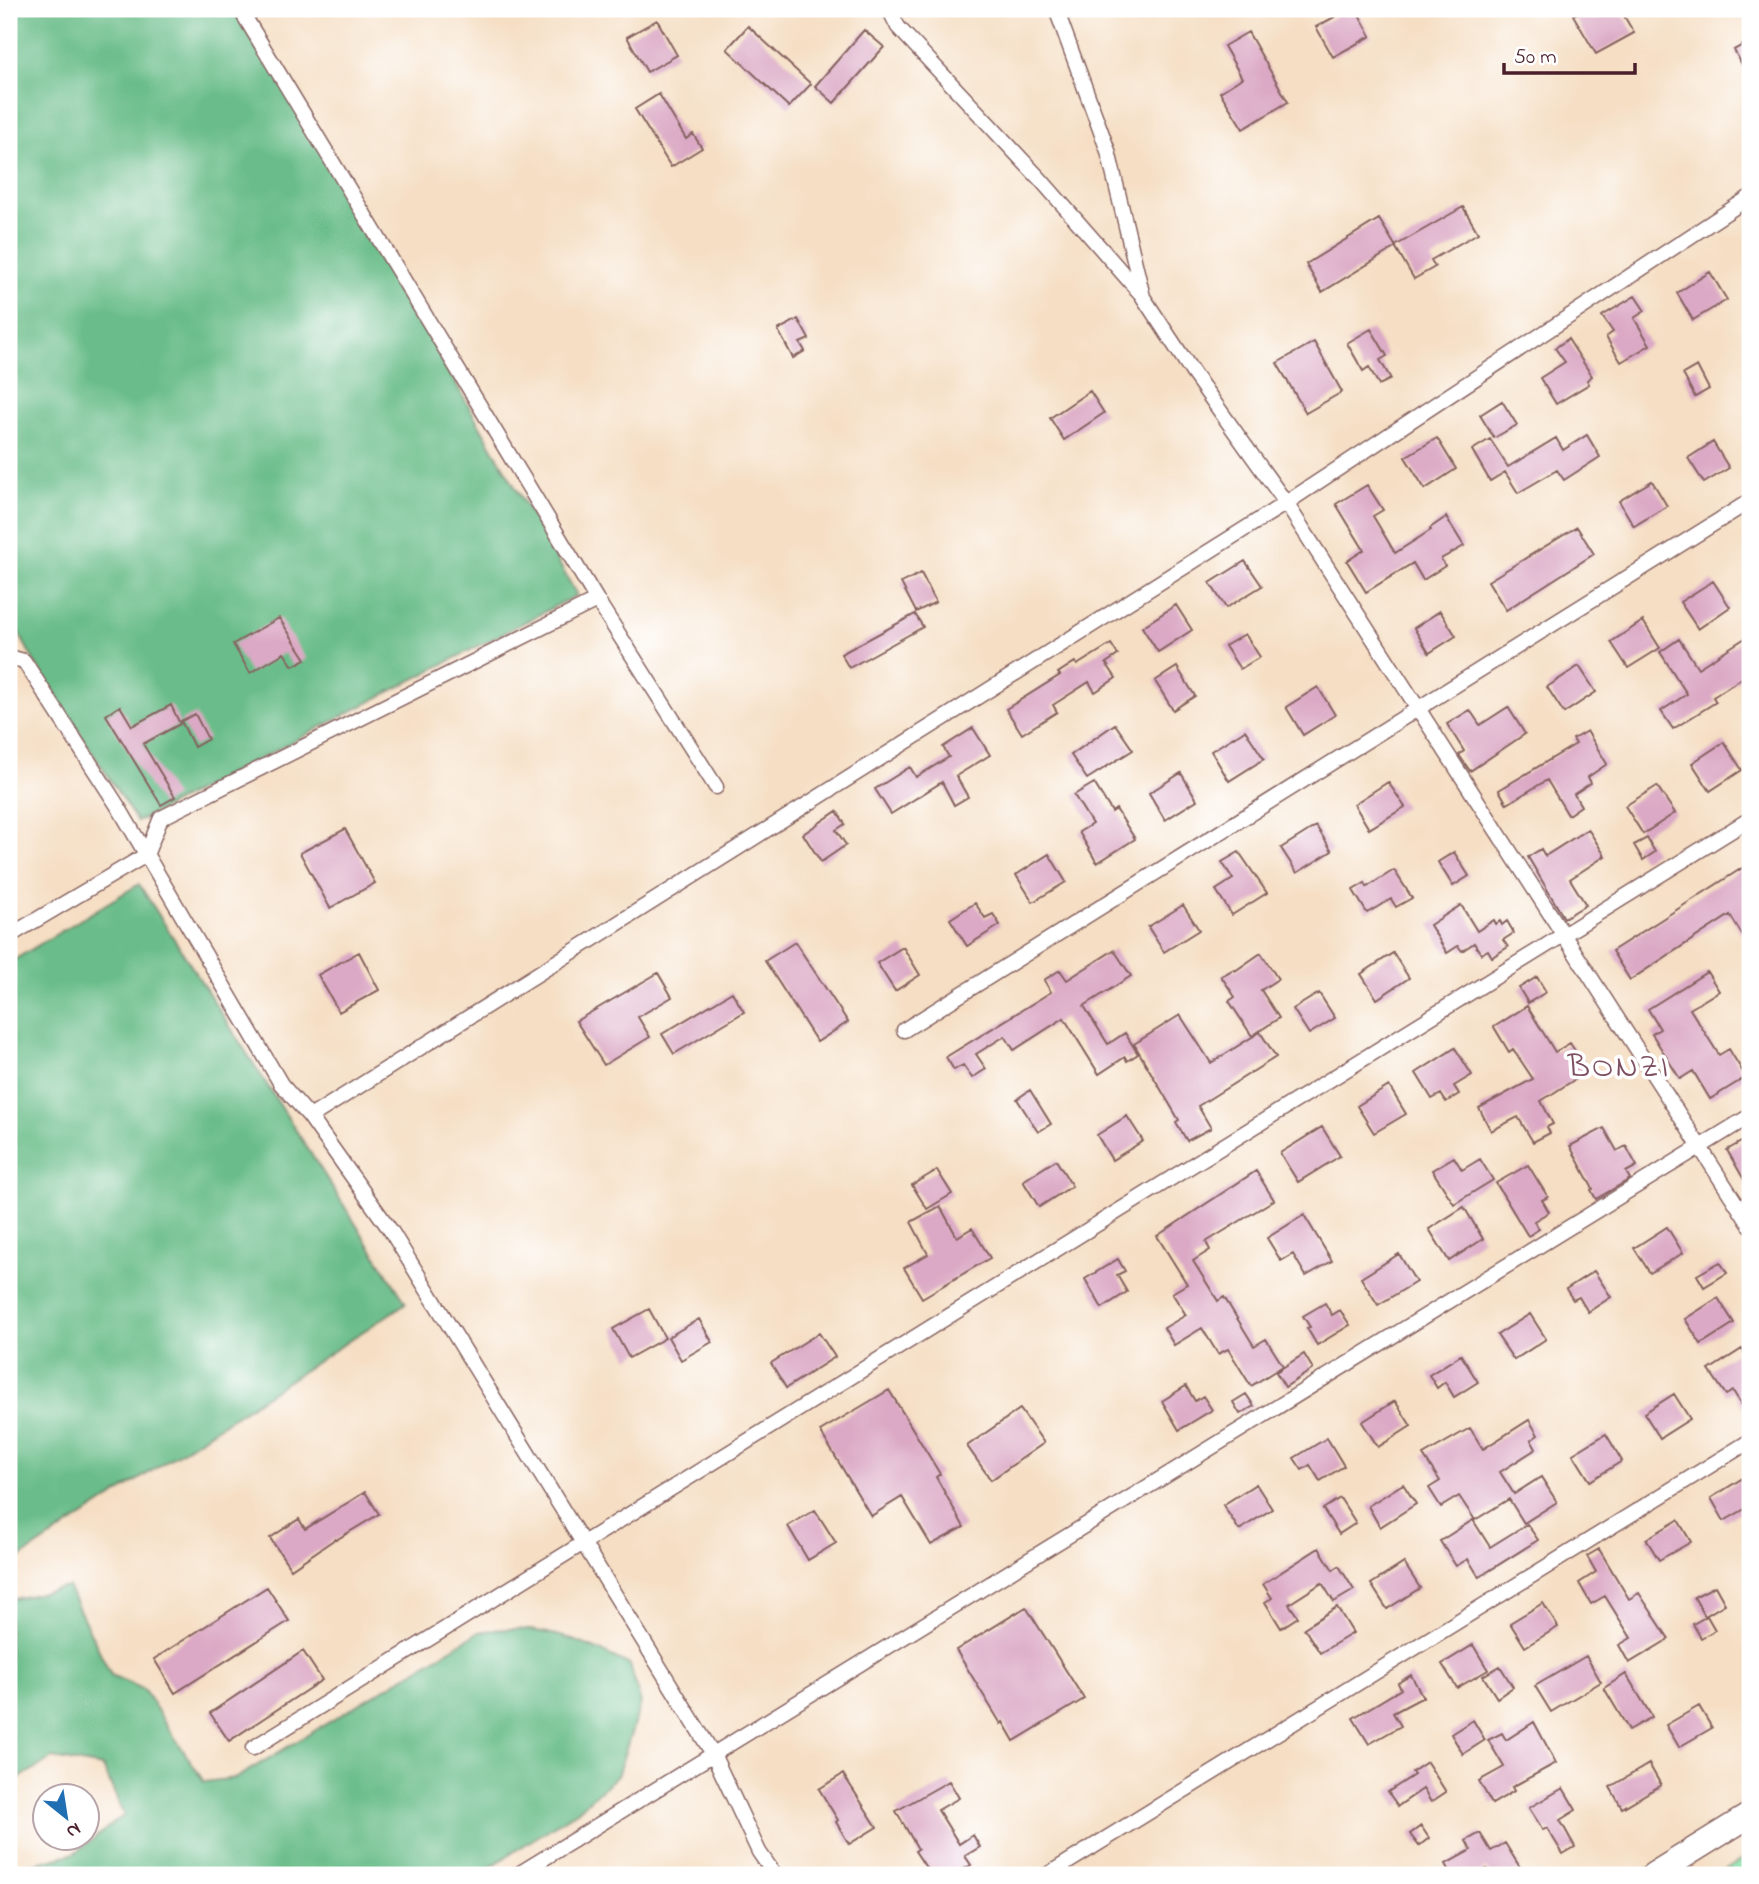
<svg xmlns="http://www.w3.org/2000/svg" width="1759" height="1884" font-family="'Indie Flower',sans-serif">
<style>
.green{fill:#84dea5;stroke:#677e68;stroke-width:2}
.forest{fill:#6bbd8a;stroke:#5a6e5a;stroke-width:2}
.building{fill:#dba9c5}
.lines{fill:none;stroke-linecap:round;stroke-linejoin:round}
.street-casing{stroke:#866260;stroke-width:17}
.highway-casing{stroke:#866260;stroke-width:27}
.path{stroke:#866260;stroke-width:3.5;stroke-dasharray:2 5;stroke-linecap:butt}
.street{stroke:#fff;stroke-width:14}
.highway{stroke:#fff;stroke-width:24}
.labels{text-anchor:middle;dominant-baseline:central;stroke-width:7;stroke-linejoin:round;paint-order:stroke}
.quarter-label{font-size:33px;letter-spacing:2px;fill:#7d4f61;stroke:#fff}
</style>
<rect width="100%" height="100%" fill="#fff"/>
<filter id="ink" filterUnits="userSpaceOnUse"><feTurbulence type="fractalNoise" baseFrequency=".0143" numOctaves="2"/><feDisplacementMap in="SourceGraphic" scale="14" xChannelSelector="R" yChannelSelector="G"/><feConvolveMatrix kernelMatrix="1 2 1 2 8 2 1 2 1" color-interpolation-filters="sRGB"/></filter>
<filter id="wash" filterUnits="userSpaceOnUse"><feTurbulence type="fractalNoise" baseFrequency=".00686" numOctaves="4" result="noise"/><feDisplacementMap in="SourceGraphic" scale="28" xChannelSelector="R" yChannelSelector="G"/><feGaussianBlur stdDeviation="1.57" result="paint"/><feColorMatrix in="noise" values="0 0 0 0 0 0 0 0 0 0 0 0 0 0 0 0 0 1.4 0 .05"/><feComposite in="paint" operator="in"/></filter>
<g filter="url(#wash)">
<rect width="100%" height="100%" fill="#f5dec3"/>
<path class="green" d="M 1750,1855 L 1750,1875 L 1717,1875 Z"/>
<path class="forest" d="M 9,9 L 241,9 L 577,595 L 137,822 L 34,661 L 9,615 Z
M 139,884 L 406,1303 L 9,1565 L 9,963 Z
M 68,1587 L 111,1675 L 143,1689 L 204,1782 L 236,1778 L 479,1632 C 535,1621 580,1640 630,1665 L 641,1703 L 617,1776 L 577,1811 L 478,1875 L 13,1875 L 22,1867 L 75,1853 L 124,1815 L 103,1767 L 53,1758 L 9,1784 L 9,1600 Z"/>
<g id="blocks">
<path class="building" d="M 1349,9 L 1356,9 L 1371,36 L 1333,57 L 1316,27 Z
M 1584,9 L 1620,9 L 1634,33 L 1596,54 L 1573,15 Z
M 657,20 L 677,55 L 647,72 L 627,37 Z
M 748,26 L 811,84 L 789,107 L 727,49 Z
M 864,30 L 884,47 L 834,103 L 815,86 Z
M 1248,32 L 1288,102 L 1243,129 L 1220,92 L 1242,78 L 1224,46 Z
M 1750,41 L 1750,79 L 1734,50 Z
M 659,94 L 686,139 L 693,134 L 702,148 L 671,167 L 635,109 Z
M 1463,207 L 1478,233 L 1431,260 L 1435,267 L 1414,279 L 1395,246 Z
M 1379,219 L 1396,247 L 1322,292 L 1306,264 Z
M 1710,272 L 1727,300 L 1693,320 L 1677,293 Z
M 1635,296 L 1645,311 L 1634,318 L 1650,345 L 1621,362 L 1606,337 L 1613,332 L 1602,316 Z
M 798,319 L 809,339 L 800,343 L 805,351 L 793,358 L 778,330 Z
M 1371,329 L 1387,356 L 1380,360 L 1391,379 L 1379,385 L 1369,367 L 1363,371 L 1347,343 Z
M 1568,339 L 1592,376 L 1587,380 L 1589,384 L 1556,404 L 1540,378 L 1565,362 L 1555,348 Z
M 1314,342 L 1342,392 L 1306,413 L 1277,363 Z
M 1697,366 L 1709,389 L 1695,397 L 1683,374 Z
M 1090,391 L 1104,413 L 1064,440 L 1050,418 Z
M 1502,401 L 1517,425 L 1494,438 L 1480,415 Z
M 1587,435 L 1600,457 L 1564,480 L 1557,470 L 1518,493 L 1505,472 L 1490,481 L 1472,450 L 1490,439 L 1508,467 L 1556,438 L 1563,450 Z
M 1437,438 L 1456,469 L 1425,489 L 1405,457 Z
M 1713,442 L 1729,468 L 1704,483 L 1688,458 Z
M 1652,481 L 1667,506 L 1634,526 L 1619,501 Z
M 1367,485 L 1383,510 L 1373,516 L 1395,553 L 1431,530 L 1430,528 L 1446,517 L 1464,546 L 1441,559 L 1445,566 L 1423,580 L 1413,563 L 1366,592 L 1347,561 L 1364,550 L 1336,504 Z
M 1577,527 L 1594,554 L 1506,610 L 1488,581 Z
M 1245,561 L 1262,586 L 1226,608 L 1210,583 Z
M 921,573 L 936,602 L 916,612 L 901,583 Z
M 1713,581 L 1730,607 L 1698,629 L 1680,602 Z
M 1176,605 L 1192,630 L 1158,652 L 1142,627 Z
M 1440,611 L 1456,636 L 1429,653 L 1414,628 Z
M 915,614 L 923,627 L 849,668 L 841,654 Z
M 279,618 L 306,659 L 293,666 L 284,653 L 250,673 L 233,644 Z
M 1643,621 L 1660,648 L 1628,668 L 1611,642 Z
M 1245,634 L 1260,657 L 1240,669 L 1225,646 Z
M 1750,635 L 1750,673 L 1713,697 L 1716,702 L 1673,729 L 1661,711 L 1687,694 L 1660,652 L 1679,639 L 1698,668 Z
M 1111,644 L 1118,655 L 1106,663 L 1116,678 L 1095,692 L 1089,682 L 1053,705 L 1057,712 L 1022,734 L 1006,709 L 1060,675 L 1058,673 L 1075,662 L 1077,665 Z
M 1579,666 L 1596,692 L 1564,713 L 1547,687 Z
M 1177,667 L 1195,696 L 1173,710 L 1155,681 Z
M 1318,687 L 1335,715 L 1303,735 L 1286,707 Z
M 171,705 L 180,724 L 143,744 L 175,797 L 161,805 L 106,715 L 120,706 L 132,726 Z
M 1508,707 L 1525,734 L 1470,771 L 1459,755 L 1464,751 L 1447,724 L 1470,710 L 1480,725 Z
M 195,714 L 208,739 L 194,747 L 181,721 Z
M 1115,724 L 1133,750 L 1087,779 L 1071,755 Z
M 973,728 L 990,755 L 956,776 L 968,797 L 954,805 L 942,782 L 891,814 L 875,789 L 910,767 L 916,777 L 949,757 L 943,747 Z
M 1245,730 L 1264,759 L 1229,781 L 1211,751 Z
M 1587,731 L 1607,764 L 1588,777 L 1591,783 L 1574,794 L 1581,806 L 1568,815 L 1547,780 L 1507,804 L 1499,790 L 1576,744 L 1573,739 Z
M 1724,742 L 1742,770 L 1710,791 L 1692,763 Z
M 1181,773 L 1197,800 L 1165,820 L 1149,793 Z
M 1388,782 L 1405,807 L 1369,829 L 1354,804 Z
M 1094,783 L 1112,812 L 1116,809 L 1135,839 L 1097,863 L 1079,832 L 1092,824 L 1074,795 Z
M 1657,786 L 1675,813 L 1643,834 L 1625,806 Z
M 837,811 L 845,824 L 836,830 L 846,845 L 821,862 L 803,834 Z
M 1316,826 L 1332,851 L 1297,873 L 1281,848 Z
M 345,829 L 375,883 L 330,908 L 300,853 Z
M 1588,829 L 1605,856 L 1570,879 L 1586,905 L 1564,918 L 1528,857 L 1541,849 L 1545,856 Z
M 1647,838 L 1655,852 L 1643,860 L 1634,845 Z
M 1239,852 L 1267,893 L 1232,915 L 1216,890 L 1233,879 L 1222,862 Z
M 1454,852 L 1469,876 L 1453,886 L 1438,862 Z
M 1049,854 L 1066,882 L 1033,902 L 1016,875 Z
M 1750,863 L 1750,948 L 1730,915 L 1630,980 L 1612,951 Z
M 1394,870 L 1412,898 L 1396,907 L 1391,899 L 1367,913 L 1353,890 L 1365,883 L 1367,887 Z
M 975,903 L 985,918 L 993,914 L 1000,925 L 967,946 L 950,919 Z
M 1183,905 L 1199,930 L 1164,952 L 1148,927 Z
M 1461,905 L 1477,931 L 1494,920 L 1496,924 L 1500,921 L 1502,925 L 1507,921 L 1514,933 L 1503,940 L 1508,947 L 1492,957 L 1488,950 L 1481,954 L 1474,943 L 1462,951 L 1458,946 L 1447,953 L 1430,925 Z
M 795,942 L 848,1022 L 817,1042 L 765,961 Z
M 903,947 L 920,975 L 895,991 L 877,963 Z
M 1114,950 L 1131,976 L 1084,1006 L 1108,1044 L 1125,1033 L 1138,1054 L 1127,1061 L 1125,1057 L 1099,1074 L 1064,1018 L 1014,1050 L 1005,1036 L 976,1054 L 986,1069 L 972,1078 L 963,1065 L 954,1070 L 946,1057 L 1051,992 L 1044,980 L 1060,970 L 1067,980 Z
M 359,952 L 379,990 L 339,1012 L 318,975 Z
M 1261,953 L 1278,979 L 1261,990 L 1279,1018 L 1252,1036 L 1229,1001 L 1235,997 L 1221,976 L 1234,969 L 1235,971 Z
M 1393,953 L 1409,978 L 1377,999 L 1361,974 Z
M 1707,972 L 1719,991 L 1690,1009 L 1719,1055 L 1729,1049 L 1746,1077 L 1710,1099 L 1693,1071 L 1680,1079 L 1652,1034 L 1660,1029 L 1648,1009 Z
M 658,973 L 672,997 L 638,1017 L 650,1037 L 604,1065 L 576,1021 Z
M 1537,977 L 1546,992 L 1528,1003 L 1519,988 Z
M 732,992 L 744,1012 L 674,1054 L 662,1034 Z
M 1319,993 L 1335,1018 L 1309,1034 L 1293,1009 Z
M 1527,1006 L 1555,1052 L 1570,1043 L 1588,1071 L 1541,1101 L 1553,1124 L 1547,1127 L 1550,1133 L 1533,1142 L 1518,1117 L 1491,1131 L 1479,1108 L 1533,1079 L 1513,1049 L 1509,1052 L 1494,1027 Z
M 1180,1015 L 1211,1063 L 1260,1032 L 1276,1057 L 1198,1106 L 1211,1128 L 1187,1141 L 1176,1122 L 1179,1120 L 1134,1044 Z
M 1455,1048 L 1472,1075 L 1454,1086 L 1459,1094 L 1446,1102 L 1441,1094 L 1432,1099 L 1416,1073 Z
M 1389,1086 L 1406,1114 L 1374,1133 L 1357,1106 Z
M 1030,1090 L 1051,1124 L 1038,1132 L 1017,1099 Z
M 1127,1116 L 1143,1141 L 1112,1160 L 1097,1135 Z
M 1322,1127 L 1340,1156 L 1298,1182 L 1280,1153 Z
M 1604,1128 L 1617,1151 L 1626,1146 L 1637,1166 L 1626,1172 L 1630,1179 L 1596,1199 L 1591,1190 L 1593,1189 L 1570,1146 Z
M 1750,1137 L 1750,1190 L 1727,1150 Z
M 1454,1157 L 1462,1170 L 1480,1159 L 1493,1180 L 1454,1204 L 1432,1170 Z
M 1056,1160 L 1072,1186 L 1039,1207 L 1023,1181 Z
M 1528,1165 L 1548,1197 L 1542,1200 L 1549,1212 L 1534,1221 L 1539,1229 L 1528,1236 L 1496,1183 Z
M 937,1170 L 952,1194 L 927,1209 L 912,1185 Z
M 1256,1171 L 1274,1200 L 1206,1242 L 1210,1250 L 1193,1261 L 1218,1301 L 1224,1297 L 1254,1346 L 1266,1339 L 1283,1366 L 1251,1386 L 1228,1349 L 1218,1354 L 1202,1328 L 1174,1345 L 1164,1328 L 1186,1315 L 1172,1293 L 1187,1284 L 1157,1236 Z
M 940,1206 L 957,1237 L 972,1228 L 990,1258 L 922,1298 L 904,1268 L 928,1254 L 911,1222 Z
M 1464,1207 L 1483,1239 L 1449,1261 L 1429,1229 Z
M 1304,1215 L 1332,1261 L 1306,1276 L 1293,1254 L 1281,1261 L 1267,1238 Z
M 1667,1227 L 1683,1253 L 1650,1273 L 1634,1248 Z
M 1399,1254 L 1416,1282 L 1378,1305 L 1361,1278 Z
M 1118,1259 L 1125,1271 L 1117,1275 L 1127,1292 L 1102,1308 L 1085,1279 Z
M 1720,1262 L 1727,1273 L 1704,1287 L 1697,1275 Z
M 1594,1271 L 1611,1297 L 1588,1312 L 1579,1297 L 1573,1300 L 1566,1289 Z
M 1718,1298 L 1734,1323 L 1701,1344 L 1685,1319 Z
M 1325,1303 L 1332,1315 L 1340,1310 L 1350,1325 L 1317,1345 L 1307,1328 L 1310,1327 L 1303,1316 Z
M 649,1309 L 665,1338 L 629,1358 L 613,1329 Z
M 1530,1314 L 1546,1339 L 1514,1360 L 1497,1335 Z
M 699,1319 L 712,1342 L 681,1360 L 668,1337 Z
M 819,1333 L 835,1357 L 786,1388 L 771,1363 Z
M 1742,1349 L 1750,1362 L 1750,1418 L 1733,1391 L 1726,1395 L 1709,1370 Z
M 1304,1354 L 1313,1369 L 1285,1387 L 1276,1372 Z
M 1461,1355 L 1478,1382 L 1454,1397 L 1445,1382 L 1437,1388 L 1429,1375 Z
M 1186,1386 L 1195,1401 L 1203,1396 L 1212,1410 L 1179,1430 L 1162,1401 Z
M 889,1390 L 940,1474 L 936,1477 L 964,1527 L 931,1545 L 902,1497 L 871,1516 L 820,1431 Z
M 1246,1394 L 1254,1406 L 1240,1414 L 1233,1402 Z
M 1674,1394 L 1690,1419 L 1660,1438 L 1644,1413 Z
M 1395,1401 L 1411,1426 L 1378,1447 L 1362,1422 Z
M 1020,1409 L 1044,1443 L 991,1480 L 967,1446 Z
M 1529,1420 L 1538,1435 L 1531,1440 L 1536,1449 L 1500,1472 L 1514,1494 L 1541,1477 L 1557,1502 L 1524,1523 L 1509,1499 L 1475,1520 L 1459,1496 L 1441,1507 L 1429,1488 L 1440,1481 L 1423,1455 L 1470,1428 L 1483,1449 Z
M 1606,1434 L 1622,1461 L 1590,1481 L 1573,1454 Z
M 1327,1438 L 1344,1466 L 1320,1481 L 1310,1465 L 1302,1470 L 1294,1458 Z
M 1743,1478 L 1750,1490 L 1750,1506 L 1724,1521 L 1711,1498 Z
M 1256,1484 L 1272,1509 L 1239,1530 L 1223,1505 Z
M 1403,1484 L 1416,1504 L 1380,1527 L 1368,1506 Z
M 365,1492 L 379,1514 L 336,1540 L 335,1539 L 291,1569 L 270,1538 L 299,1519 L 305,1529 Z
M 1340,1498 L 1356,1523 L 1339,1534 L 1323,1509 Z
M 815,1510 L 836,1543 L 808,1560 L 788,1526 Z
M 1473,1520 L 1490,1547 L 1527,1524 L 1538,1540 L 1479,1577 L 1468,1559 L 1456,1566 L 1440,1541 Z
M 1678,1520 L 1691,1542 L 1659,1560 L 1646,1539 Z
M 1319,1548 L 1333,1570 L 1339,1566 L 1354,1590 L 1334,1602 L 1322,1583 L 1289,1604 L 1298,1617 L 1281,1628 L 1265,1602 L 1272,1598 L 1263,1584 Z
M 1599,1549 L 1629,1599 L 1639,1593 L 1669,1639 L 1629,1663 L 1619,1645 L 1631,1638 L 1605,1596 L 1591,1604 L 1579,1583 L 1596,1572 L 1587,1556 Z
M 1404,1563 L 1420,1588 L 1387,1609 L 1371,1584 Z
M 1715,1586 L 1725,1604 L 1705,1616 L 1694,1597 Z
M 267,1587 L 289,1621 L 175,1693 L 154,1659 Z
M 1543,1603 L 1558,1627 L 1525,1647 L 1510,1623 Z
M 1026,1607 L 1084,1699 L 1014,1741 L 1003,1722 L 1001,1724 L 956,1650 Z
M 1337,1607 L 1353,1633 L 1320,1653 L 1304,1628 Z
M 1707,1616 L 1715,1630 L 1701,1638 L 1693,1624 Z
M 1473,1645 L 1488,1670 L 1457,1688 L 1442,1664 Z
M 303,1651 L 322,1680 L 229,1741 L 210,1713 Z
M 1586,1656 L 1601,1682 L 1551,1712 L 1535,1686 Z
M 1500,1666 L 1513,1687 L 1497,1698 L 1483,1676 Z
M 1626,1674 L 1652,1717 L 1629,1730 L 1604,1688 Z
M 1411,1675 L 1423,1697 L 1393,1713 L 1401,1726 L 1369,1744 L 1353,1718 L 1401,1689 L 1398,1683 Z
M 1699,1706 L 1712,1728 L 1679,1747 L 1666,1725 Z
M 1473,1720 L 1485,1740 L 1463,1754 L 1451,1734 Z
M 1534,1722 L 1556,1763 L 1512,1787 L 1514,1791 L 1492,1804 L 1479,1781 L 1504,1767 L 1488,1740 L 1502,1733 L 1506,1740 Z
M 1427,1762 L 1446,1792 L 1431,1802 L 1423,1789 L 1398,1806 L 1388,1792 L 1414,1775 L 1412,1772 Z
M 1649,1764 L 1661,1785 L 1622,1808 L 1610,1787 Z
M 843,1774 L 877,1827 L 849,1844 L 836,1822 L 838,1820 L 819,1789 Z
M 949,1781 L 959,1798 L 938,1810 L 959,1844 L 973,1835 L 980,1847 L 965,1856 L 971,1865 L 962,1870 L 965,1875 L 931,1875 L 915,1851 L 918,1849 L 896,1811 Z
M 1563,1788 L 1576,1810 L 1560,1820 L 1575,1847 L 1563,1854 L 1547,1828 L 1543,1830 L 1529,1808 Z
M 1421,1826 L 1429,1838 L 1419,1846 L 1410,1834 Z
M 1480,1833 L 1491,1851 L 1505,1843 L 1521,1869 L 1511,1875 L 1491,1875 L 1487,1869 L 1476,1875 L 1452,1875 L 1446,1864 L 1471,1850 L 1466,1841 Z"/>
</g>
</g>
<g filter="url(#ink)">
<use href="#blocks" fill-opacity="0" stroke="#866260" stroke-width="2"/>
<g class="lines">
<defs>
<path id="street" d="M 240,9 L 597,600 L 716,787
M 889,9 L 898,27 L 1041,180 L 1140,293
M 1056,9 L 1108,151 L 1143,297 L 1193,373 L 1286,503 L 1750,1225
M 9,657 L 24,661 L 119,808 L 281,1084 L 310,1117 L 391,1231 L 713,1754 L 759,1852 L 775,1875
M 9,936 L 146,855 L 161,818 L 597,600
M 904,1030 L 1750,501
M 310,1117 L 1286,503 L 1750,197
M 253,1748 L 1750,819
M 517,1875 L 1750,1116
M 1047,1875 L 1750,1441"/>
<path id="highway" d="M 1653,1875 L 1750,1815"/>
</defs>
<use href="#street" class="street-casing"/>
<use href="#highway" class="highway-casing"/>
<path class="path" d="M 9,633 L 15,644"/>
<use href="#street" class="street"/>
<use href="#highway" class="highway"/>
</g>
</g>
<g class="labels">
<g class="quarter-label">
<text x="1619" y="1068">BONZI</text>
</g>
</g>
<rect width="1759" height="1884" fill="none" stroke="#fff" stroke-width="35"/>
<g transform="translate(66 1817) rotate(150)"><circle r="33" fill="#ffffff" stroke="#b7a5aa" stroke-width="2"/>
<path d="M0-5L12 26L0 18L-12 26Z" fill="#1f6fb2"/>
<text y="-10" font-size="19" font-weight="bold" text-anchor="middle" fill="#4a1f2b">N</text>
</g>
<path d="M1504 63v10h131v-10" fill="none" stroke="#4a1f2b" stroke-width="3.5"/>
<text x="1514" y="63" font-size="21" fill="#4a1f2b" stroke="#ffffff" stroke-width="5" paint-order="stroke">50 m</text>
</svg>
